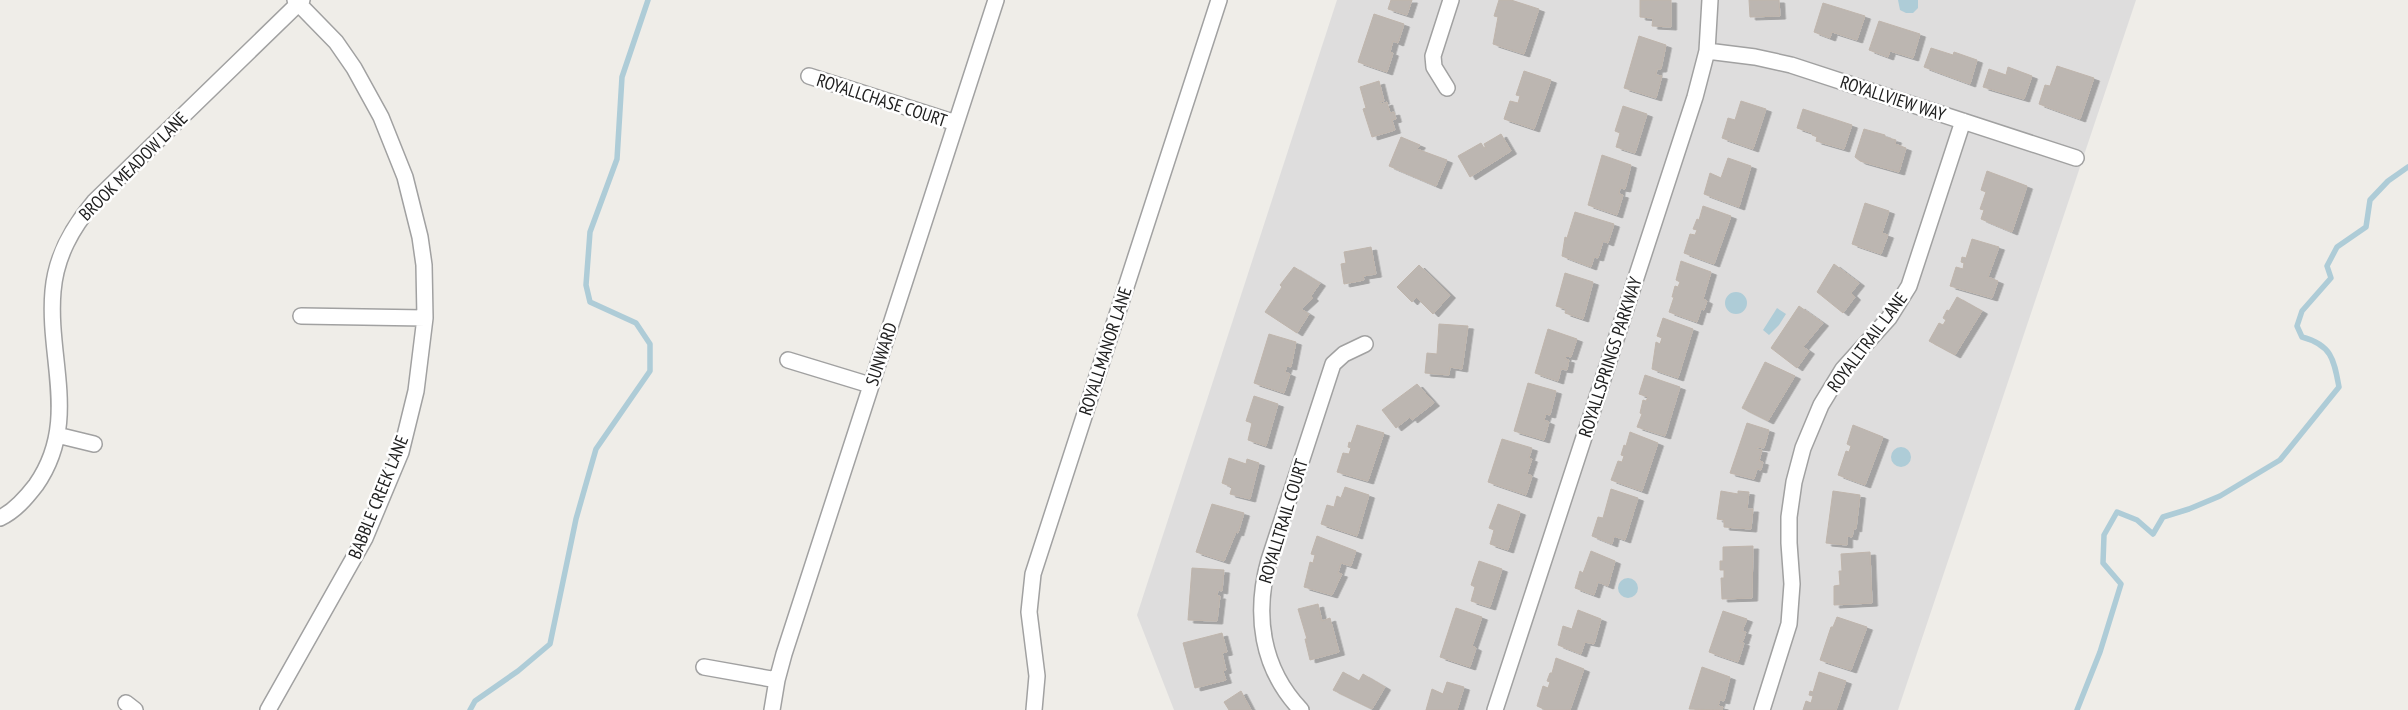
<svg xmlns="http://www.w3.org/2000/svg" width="2408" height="710" font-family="'PT Sans Narrow',sans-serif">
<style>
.residential{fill:#dedddd}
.water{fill:#aeccd7}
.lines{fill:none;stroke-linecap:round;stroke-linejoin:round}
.stream{stroke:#aeccd7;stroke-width:5.5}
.building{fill:#bcb6b1;stroke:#bfb5ac;filter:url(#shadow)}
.minor-casing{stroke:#a1a1a1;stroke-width:18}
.minor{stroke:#fff;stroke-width:15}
.labels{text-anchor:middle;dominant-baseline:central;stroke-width:5;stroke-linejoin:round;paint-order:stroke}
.street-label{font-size:18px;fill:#202020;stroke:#fff}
</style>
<defs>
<filter id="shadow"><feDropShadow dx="5.5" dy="3" stdDeviation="0" flood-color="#0004"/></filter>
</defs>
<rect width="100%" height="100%" fill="#efede8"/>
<path class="residential" d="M 1337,0 L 2136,0 L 1898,710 L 1174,710 L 1137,615 Z"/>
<path class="water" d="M 1898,0 L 1918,0 L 1918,8 L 1913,13 L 1906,13 L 1900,10 Z
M1725 303a11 11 0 1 1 22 0a11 11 0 1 1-22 0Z
M 1777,308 L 1786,314 L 1779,325 L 1769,335 L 1763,330 Z
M1891 457a10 10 0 1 1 20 0a10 10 0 1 1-20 0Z
M1618 588a10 10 0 1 1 20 0a10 10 0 1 1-20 0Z"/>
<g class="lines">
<path class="stream" d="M 470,710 L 475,701 L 518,671 L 550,644 L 576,519 L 596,449 L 650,371 L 650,344 L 636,323 L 590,302 L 586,285 L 590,232 L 617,159 L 622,77 L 648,0
M 2077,710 L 2100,652 L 2121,584 L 2103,563 L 2104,535 L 2117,512 L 2137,520 L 2153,534 L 2163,517 L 2189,509 L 2220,496 L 2280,460 L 2339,387 C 2334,360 2332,345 2302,337 L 2297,326 L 2302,311 L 2331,278 L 2327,266 L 2337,247 L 2366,227 L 2370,200 L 2388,181 L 2408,167"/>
</g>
<path class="building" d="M 1391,0 L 1412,0 L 1407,15 L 1388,9 Z
M 1499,0 L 1511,0 L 1539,9 L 1524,54 L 1493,44 L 1498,17 L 1494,16 Z
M 1640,0 L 1671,0 L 1671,27 L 1652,26 L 1653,18 L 1640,17 Z
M 1749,0 L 1779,0 L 1780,16 L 1750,17 Z
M 1823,3 L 1865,16 L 1857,40 L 1832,32 L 1830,38 L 1814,32 Z
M 1374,14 L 1404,24 L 1398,43 L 1393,41 L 1390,52 L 1393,53 L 1387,72 L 1358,62 Z
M 1879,21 L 1920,34 L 1913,58 L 1890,51 L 1888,57 L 1869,50 Z
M 1639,36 L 1666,45 L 1661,69 L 1657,69 L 1656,75 L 1662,76 L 1656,98 L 1624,88 Z
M 1931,48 L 1953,55 L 1954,52 L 1977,60 L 1970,84 L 1924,67 Z
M 2057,66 L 2094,78 L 2080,119 L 2039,104 L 2045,85 L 2050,86 Z
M 2008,67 L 2032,76 L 2024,99 L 1983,87 L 1989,69 L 2006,75 Z
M 1524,71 L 1551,80 L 1534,129 L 1504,119 L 1510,101 L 1518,103 L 1520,96 L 1516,95 Z
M 1379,81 L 1384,101 L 1380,102 L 1381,104 L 1387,102 L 1390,113 L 1394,112 L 1396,119 L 1392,120 L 1395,130 L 1372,137 L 1363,109 L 1366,108 L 1360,87 Z
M 1741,101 L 1766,109 L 1753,149 L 1722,138 L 1728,118 L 1735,120 Z
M 1623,106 L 1647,114 L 1635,153 L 1616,147 L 1620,133 L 1615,131 Z
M 1803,109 L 1852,125 L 1844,149 L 1816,141 L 1817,137 L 1812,135 L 1812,133 L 1797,128 Z
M 1864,129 L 1885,135 L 1885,137 L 1896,140 L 1895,144 L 1906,148 L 1899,172 L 1860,161 L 1855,157 Z
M 1501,134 L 1511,151 L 1470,177 L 1458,156 L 1481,143 L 1484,148 L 1486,148 L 1484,144 Z
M 1401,137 L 1420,145 L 1417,149 L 1447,160 L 1436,186 L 1389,166 Z
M 1602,155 L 1631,165 L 1625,189 L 1620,188 L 1619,194 L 1623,195 L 1617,215 L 1588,205 Z
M 1728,158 L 1751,166 L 1739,207 L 1704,194 L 1710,173 L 1721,178 Z
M 1987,171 L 2027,186 L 2012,232 L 1981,219 L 1984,210 L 1980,209 L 1986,192 L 1981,190 Z
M 1865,203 L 1889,211 L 1882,233 L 1888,235 L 1881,254 L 1852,244 Z
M 1703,206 L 1731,216 L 1714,264 L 1684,253 L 1690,234 L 1695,235 L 1697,230 L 1693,229 L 1697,219 L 1699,220 Z
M 1575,212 L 1614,224 L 1608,243 L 1603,241 L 1598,258 L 1594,257 L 1591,267 L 1562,256 L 1565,237 L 1567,238 Z
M 1972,239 L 1999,247 L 1988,277 L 1998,281 L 1992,298 L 1950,286 L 1956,267 L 1963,269 L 1964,263 L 1961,262 L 1962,257 L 1966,258 Z
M 1371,247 L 1376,274 L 1363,276 L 1364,280 L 1344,284 L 1341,264 L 1346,263 L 1344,252 Z
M 1681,261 L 1711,272 L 1703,299 L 1707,301 L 1704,310 L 1701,309 L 1697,322 L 1669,312 L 1674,297 L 1672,297 L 1675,286 L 1678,287 L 1680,282 L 1676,280 Z
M 1834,264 L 1859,283 L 1851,293 L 1855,297 L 1843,313 L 1817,292 Z
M 1419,265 L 1450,295 L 1433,314 L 1416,297 L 1412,302 L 1397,287 Z
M 1294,267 L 1320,283 L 1311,296 L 1313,298 L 1301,309 L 1309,314 L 1297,333 L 1265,312 L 1282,287 L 1280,285 Z
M 1565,273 L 1593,282 L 1583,319 L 1565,313 L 1566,309 L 1556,306 Z
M 1957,297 L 1982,311 L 1955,355 L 1929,341 L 1939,323 L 1943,325 L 1946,320 L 1943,318 L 1947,310 L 1949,311 Z
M 1799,306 L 1823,323 L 1803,347 L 1809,351 L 1797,368 L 1771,348 Z
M 1663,318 L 1693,329 L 1678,378 L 1652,369 L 1656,342 L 1660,344 L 1662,338 L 1657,336 Z
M 1439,324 L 1468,326 L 1462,369 L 1450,367 L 1449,375 L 1425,373 L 1427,353 L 1437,354 Z
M 1548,329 L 1577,339 L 1571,357 L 1566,356 L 1565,359 L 1569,360 L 1567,370 L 1561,369 L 1558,381 L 1535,373 Z
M 1269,334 L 1296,342 L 1291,367 L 1287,366 L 1285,372 L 1290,374 L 1284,393 L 1254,383 Z
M 1765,362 L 1795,376 L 1768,421 L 1742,408 Z
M 1645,375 L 1680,387 L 1665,436 L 1637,427 L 1642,414 L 1640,413 L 1643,400 L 1646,401 L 1648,397 L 1639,394 Z
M 1528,383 L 1556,391 L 1550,415 L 1546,414 L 1544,420 L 1549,422 L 1544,440 L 1514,431 Z
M 1417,384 L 1434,403 L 1412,420 L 1410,417 L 1396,428 L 1382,410 Z
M 1254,396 L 1278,404 L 1266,446 L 1248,440 L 1252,423 L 1246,421 Z
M 1747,423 L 1769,430 L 1764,448 L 1757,447 L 1756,449 L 1762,450 L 1759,461 L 1763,462 L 1761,470 L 1757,469 L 1754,479 L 1730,473 Z
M 1357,425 L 1384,433 L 1368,481 L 1337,472 L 1343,453 L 1349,454 L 1351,448 L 1348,447 L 1349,442 L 1351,443 Z
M 1853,425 L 1883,437 L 1865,485 L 1838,475 L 1846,451 L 1849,452 L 1851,446 L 1847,444 Z
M 1630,432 L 1658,443 L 1642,491 L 1611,480 L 1618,461 L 1622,462 L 1624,456 L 1621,455 L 1624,445 L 1626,446 Z
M 1502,439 L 1532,448 L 1529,458 L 1532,459 L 1527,474 L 1532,476 L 1526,495 L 1488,482 Z
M 1229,458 L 1246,464 L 1247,459 L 1259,463 L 1250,499 L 1230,494 L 1232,487 L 1222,483 Z
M 1345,487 L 1369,495 L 1357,536 L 1321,524 L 1327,505 L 1334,507 L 1337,496 L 1341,498 Z
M 1611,489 L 1638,498 L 1625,540 L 1614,536 L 1612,544 L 1592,536 L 1598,517 L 1603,518 Z
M 1721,491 L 1738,494 L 1738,491 L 1749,492 L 1747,509 L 1753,509 L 1751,529 L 1724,527 L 1724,520 L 1717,519 Z
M 1833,491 L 1860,495 L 1856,529 L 1854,528 L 1852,537 L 1847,536 L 1847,545 L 1826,543 Z
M 1212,504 L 1244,513 L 1238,533 L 1236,532 L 1224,561 L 1196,552 Z
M 1498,504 L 1520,512 L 1508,550 L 1490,544 L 1494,530 L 1489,528 Z
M 1317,536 L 1356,551 L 1351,566 L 1341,563 L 1338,573 L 1342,574 L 1332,595 L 1304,587 L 1310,562 L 1313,563 L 1315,555 L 1311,554 Z
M 1753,546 L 1752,598 L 1722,599 L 1721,578 L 1724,578 L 1724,570 L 1720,570 L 1720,561 L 1723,561 L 1723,547 Z
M 1591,551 L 1615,561 L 1608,586 L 1598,582 L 1594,595 L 1575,588 L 1580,571 L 1583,573 Z
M 1870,552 L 1872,603 L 1834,605 L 1834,586 L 1840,585 L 1839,571 L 1842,571 L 1841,554 Z
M 1479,561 L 1502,569 L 1490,607 L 1471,601 L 1475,587 L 1471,585 Z
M 1192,568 L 1224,570 L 1222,591 L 1218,590 L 1217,596 L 1220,596 L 1217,621 L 1188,620 Z
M 1318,604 L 1322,621 L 1330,618 L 1339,652 L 1310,660 L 1305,639 L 1307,639 L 1298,609 Z
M 1456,608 L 1482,617 L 1472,646 L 1476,648 L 1470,667 L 1440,657 Z
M 1578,610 L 1601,619 L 1594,644 L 1585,642 L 1581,654 L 1558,645 L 1563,626 L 1572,629 Z
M 1723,611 L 1747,619 L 1742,631 L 1746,632 L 1743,641 L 1739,641 L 1744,643 L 1738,662 L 1709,652 Z
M 1837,617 L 1867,627 L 1851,670 L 1820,660 L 1831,627 L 1833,627 Z
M 1222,633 L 1227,652 L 1222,653 L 1226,670 L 1223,671 L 1226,680 L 1195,688 L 1183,643 Z
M 1556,658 L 1584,669 L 1570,710 L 1546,710 L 1537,706 L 1543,686 L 1548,688 L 1550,682 L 1547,681 L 1550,673 L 1552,673 Z
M 1702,667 L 1730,677 L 1724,701 L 1720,700 L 1718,706 L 1723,707 L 1722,710 L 1689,709 Z
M 1343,672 L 1359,681 L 1363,674 L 1385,687 L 1372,709 L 1333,690 Z
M 1819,672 L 1846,681 L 1836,710 L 1803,710 L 1806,701 L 1811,703 L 1813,696 L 1809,695 L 1810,691 L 1813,692 Z
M 1447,682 L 1464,687 L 1457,710 L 1426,710 L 1432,689 L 1443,694 Z
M 1241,691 L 1251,710 L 1229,710 L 1224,702 Z"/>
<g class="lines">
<defs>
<path id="minor" d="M 1707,51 L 1755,57 L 1791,65 L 2076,158
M 809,76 L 956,123
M 1447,88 L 1434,67 L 1433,56 L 1451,0
M 301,316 L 425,318
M 788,360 L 870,385
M 57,435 L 94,444
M 0,518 C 15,511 26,498 36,485 C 80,422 47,359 53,291 C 56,256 72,228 94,202 L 302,0
M 704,667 L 777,680
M 126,703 L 135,710
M 268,710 L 365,538 L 401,452 L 416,391 L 425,318 L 424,265 L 420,237 L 405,177 L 381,117 L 354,68 L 336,42 L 295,0
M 772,710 L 777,680 L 784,654 L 996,0
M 1034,710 L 1037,676 L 1029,612 L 1033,574 L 1219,0
M 1301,710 C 1261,668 1254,614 1269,560 L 1333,364 L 1344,354 L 1365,344
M 1495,710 L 1695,97 L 1707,51 L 1710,0
M 1762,710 L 1789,624 L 1792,584 L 1789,543 L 1789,517 L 1794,482 L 1803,448 L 1821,405 L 1843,369 L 1889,318 L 1909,286 L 1963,121"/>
</defs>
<use href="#minor" class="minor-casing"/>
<use href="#minor" class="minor"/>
</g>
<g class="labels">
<g class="street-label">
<text transform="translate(1893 98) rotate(18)">ROYALLVIEW WAY</text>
<text transform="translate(882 100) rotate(18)">ROYALLCHASE COURT</text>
<text transform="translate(133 166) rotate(-45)">BROOK MEADOW LANE</text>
<text transform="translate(1867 342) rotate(-53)">ROYALLTRAIL LANE</text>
<text transform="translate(1105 351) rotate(-72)">ROYALLMANOR LANE</text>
<text transform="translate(881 354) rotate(-72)">SUNWARD</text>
<text transform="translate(1610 357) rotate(-72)">ROYALLSPRINGS PARKWAY</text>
<text transform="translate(378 497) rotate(-68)">BABBLE CREEK LANE</text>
<text transform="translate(1283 521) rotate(-73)">ROYALLTRAIL COURT</text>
</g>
</g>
</svg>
